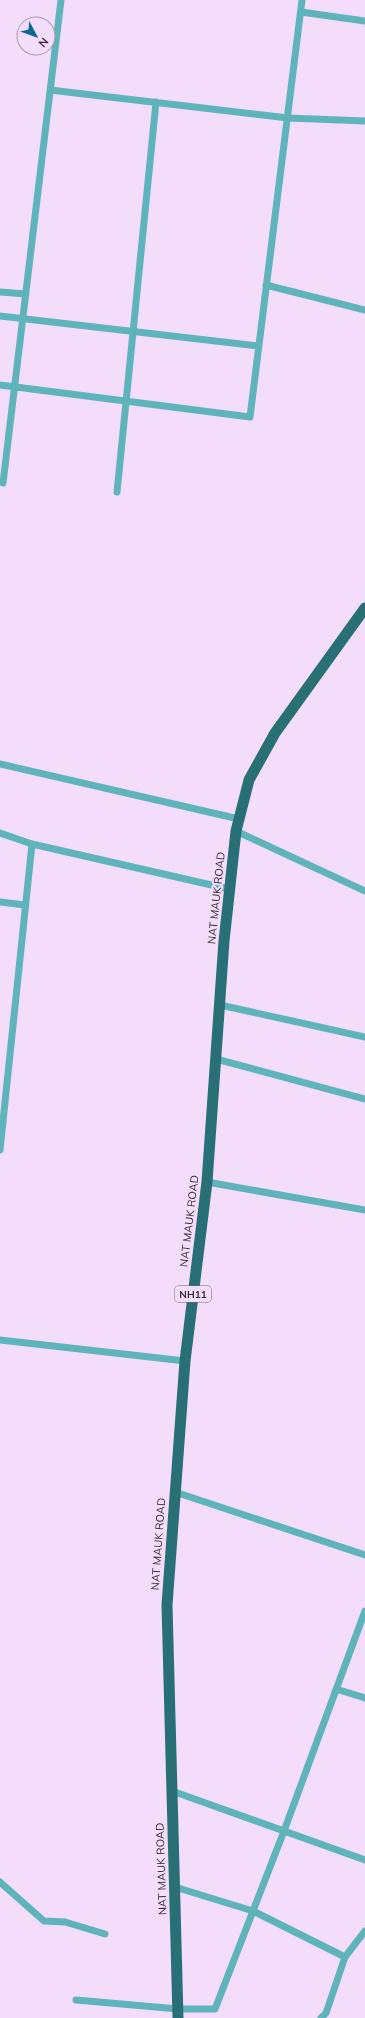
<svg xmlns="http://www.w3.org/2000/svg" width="365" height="2018" font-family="Mulish,sans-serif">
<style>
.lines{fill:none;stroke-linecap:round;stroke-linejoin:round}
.minor{stroke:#5fb4bc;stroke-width:7}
.trunk{stroke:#287076;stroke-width:11}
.labels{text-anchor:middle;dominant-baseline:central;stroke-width:4;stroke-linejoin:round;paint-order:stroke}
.shield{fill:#f4ddfa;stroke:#6f6272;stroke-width:1}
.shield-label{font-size:10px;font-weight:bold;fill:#362d38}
.street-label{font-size:11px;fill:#362d38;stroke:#f4ddfa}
</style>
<rect width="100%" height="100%" fill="#f4ddfa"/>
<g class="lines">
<path class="minor" d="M 301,12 L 365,21
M 50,90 L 288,118 L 365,121
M 266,285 L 365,310
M 0,292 L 26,294
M 0,316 L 259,346
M 0,385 L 250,417 L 302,0
M 3,483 L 61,0
M 117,492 L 156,102
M 0,764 L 239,819
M 236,831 L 365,891
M 0,833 L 32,844 L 229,889
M 0,902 L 25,905
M 220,1005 L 365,1037
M 216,1059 L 365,1099
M 0,1150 L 32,844
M 207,1182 L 365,1210
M 0,1340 L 185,1361
M 175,1492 L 365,1555
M 336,1689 L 365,1698
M 172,1791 L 365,1860
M 0,1882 L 44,1921 L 65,1922 L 105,1934
M 175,1887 L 253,1911 L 345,1957
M 76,2000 L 178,2009 L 215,2009 L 284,1831 L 365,1611
M 321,2018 L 326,2013 L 345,1957 L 365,1931"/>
<path class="trunk" d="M 178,2018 L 167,1605 L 185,1361 L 207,1182 L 224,941 L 236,831 L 249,780 L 275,733 L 365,608"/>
</g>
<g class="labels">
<rect class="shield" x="175" y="1286" width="36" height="16" rx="3"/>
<g class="shield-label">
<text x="193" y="1294">NH11</text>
</g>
<g class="street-label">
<text transform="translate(216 898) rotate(-84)">NAT MAUK ROAD</text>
<text transform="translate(189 1221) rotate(-83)">NAT MAUK ROAD</text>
<text transform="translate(158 1544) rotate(-86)">NAT MAUK ROAD</text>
<text transform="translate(161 1869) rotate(-92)">NAT MAUK ROAD</text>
</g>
</g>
<g transform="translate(36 36) rotate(131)"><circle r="19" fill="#f4ddfa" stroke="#a897ac"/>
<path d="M0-3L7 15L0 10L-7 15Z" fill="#0f6797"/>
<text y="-6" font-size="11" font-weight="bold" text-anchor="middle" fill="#362d38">N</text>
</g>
</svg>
